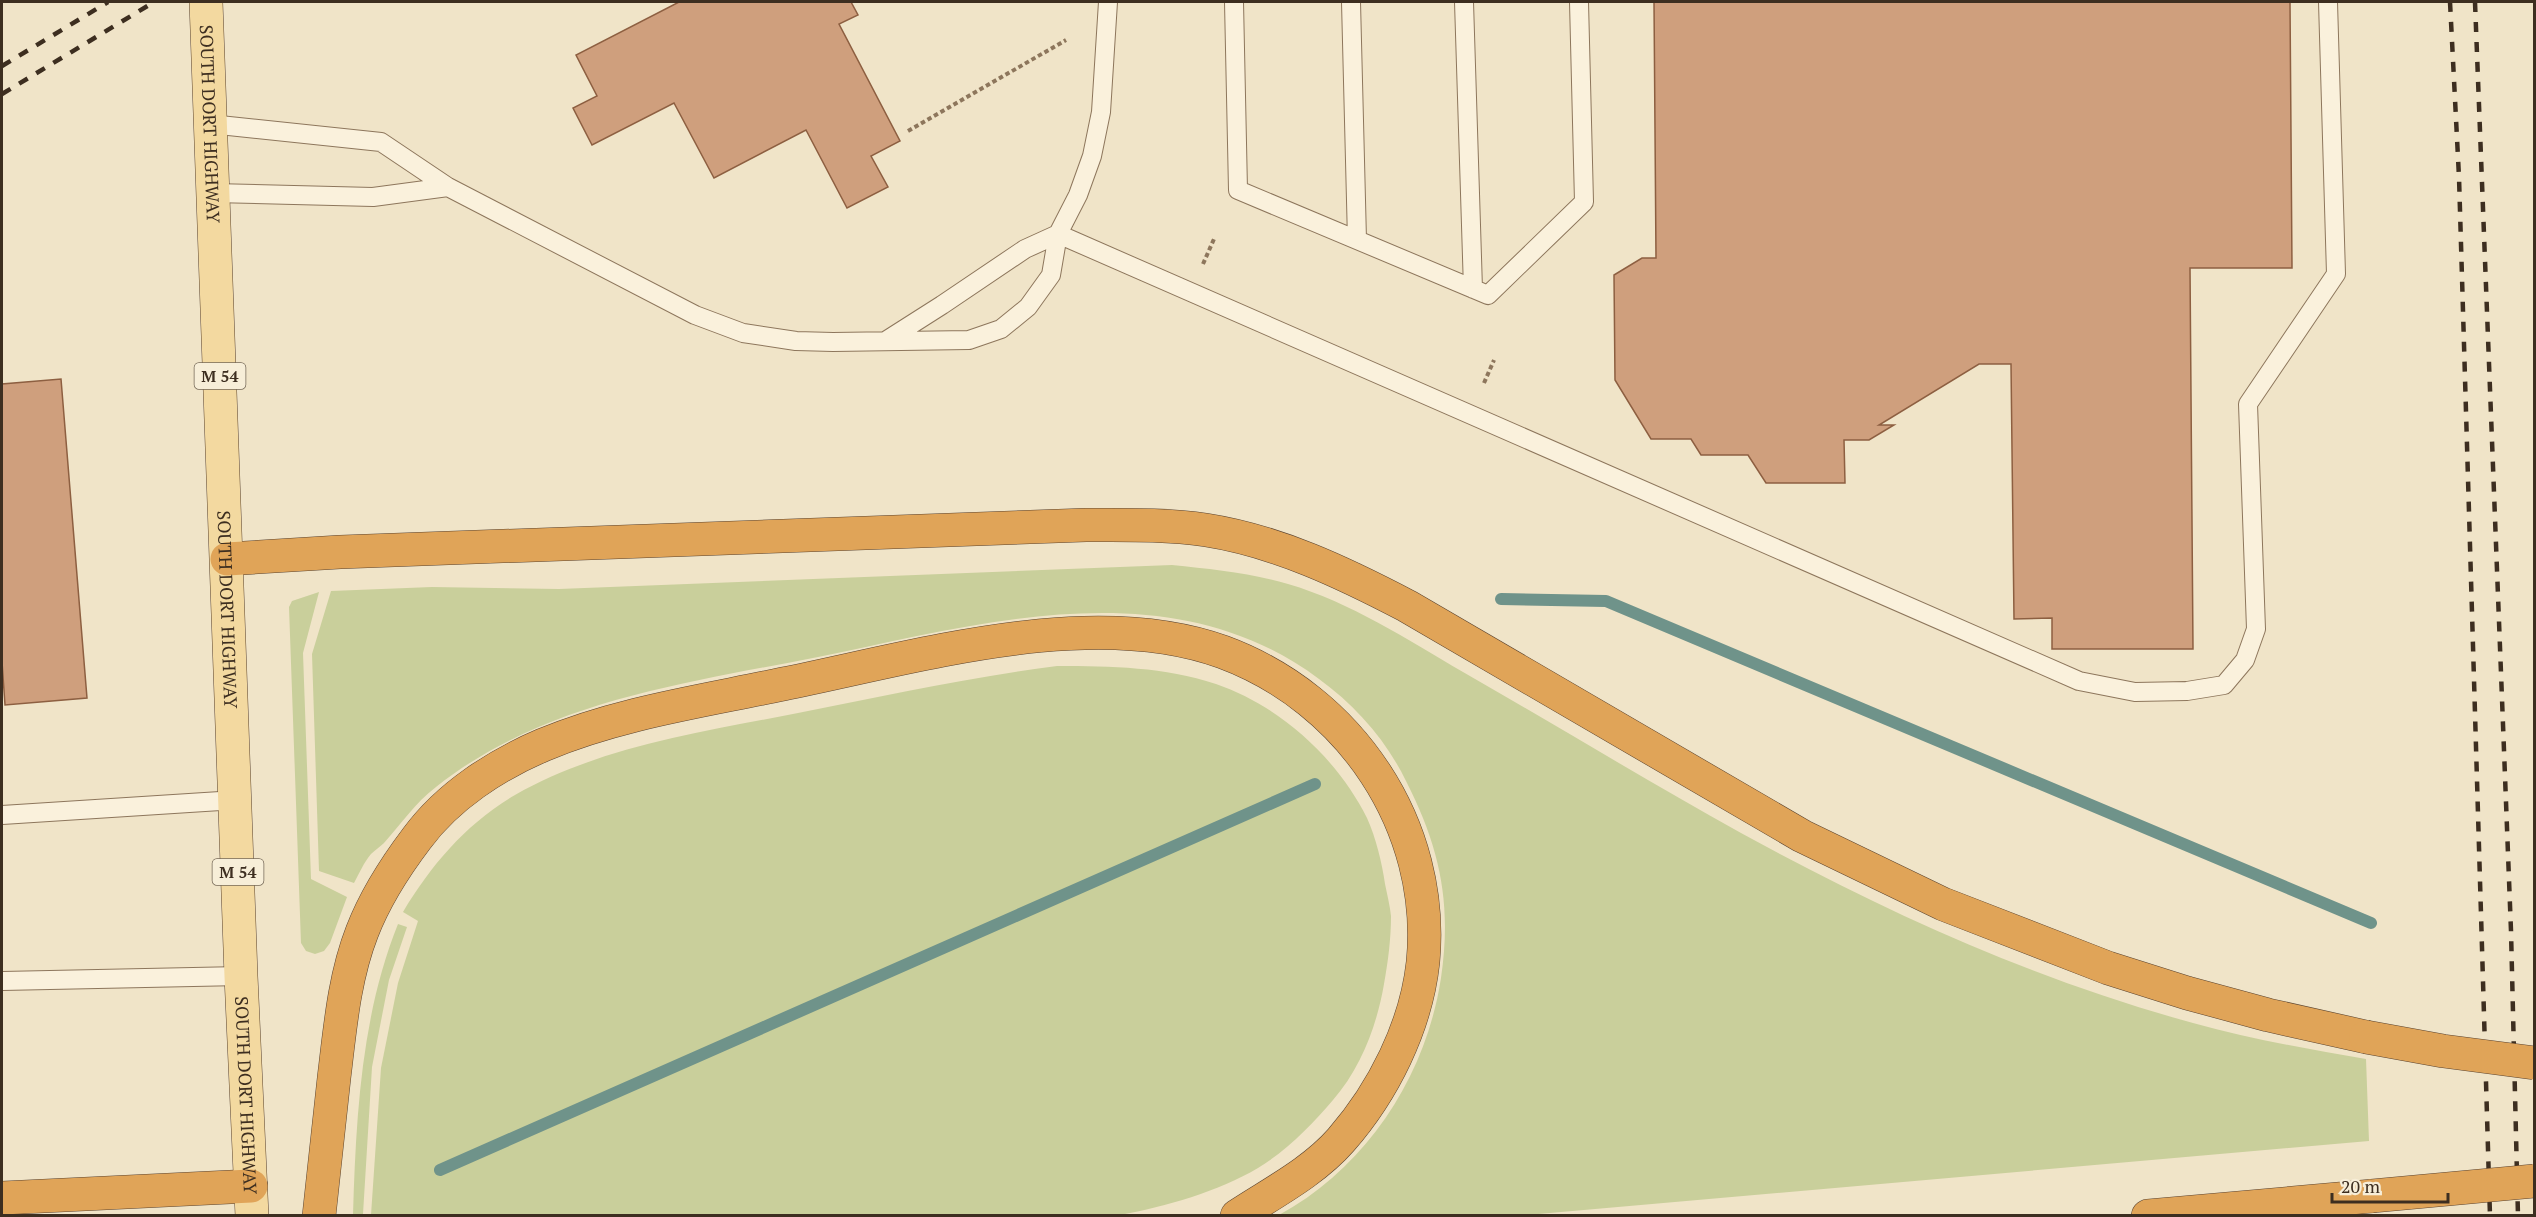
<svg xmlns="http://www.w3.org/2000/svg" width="2536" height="1217" font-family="'PT Serif',serif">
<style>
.green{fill:#c9cf9b}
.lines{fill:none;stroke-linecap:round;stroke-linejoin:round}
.stream{stroke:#6f938a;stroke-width:12}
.building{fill:#cf9f7d;stroke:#8d5f41;stroke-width:1.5}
.service-casing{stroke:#8d765c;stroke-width:20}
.primary-casing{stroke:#5b4430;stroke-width:34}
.motorway-casing{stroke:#5b4430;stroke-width:34}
.path{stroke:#8d765c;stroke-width:4;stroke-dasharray:4.5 3;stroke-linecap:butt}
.service{stroke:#faf1dc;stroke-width:18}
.primary{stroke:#f3d9a0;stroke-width:33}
.motorway{stroke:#e0a458;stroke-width:33}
.rail{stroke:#3d2e20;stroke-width:4.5;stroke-dasharray:10 10;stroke-linecap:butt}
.motorway-bridge-casing{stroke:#5b4430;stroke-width:34;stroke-linecap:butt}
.motorway-bridge{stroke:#e0a458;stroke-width:33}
.labels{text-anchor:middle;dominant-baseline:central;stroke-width:5;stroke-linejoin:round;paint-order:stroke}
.shield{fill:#f7eed8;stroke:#756857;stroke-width:1.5}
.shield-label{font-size:16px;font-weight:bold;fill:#3d2e20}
.street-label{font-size:18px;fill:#3d2e20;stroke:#f7eed8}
</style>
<rect width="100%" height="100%" fill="#f0e4c8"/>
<path class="green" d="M 1172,565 C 1211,569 1250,573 1288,584 C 1350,602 1408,640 1463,672 C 1556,725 1647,781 1741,833 C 1885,912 2035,980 2193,1023 C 2250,1039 2308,1049 2366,1059 L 2369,1141 L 1527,1215 L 1279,1215 C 1367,1167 1426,1076 1441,978 C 1452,903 1440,848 1406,781 C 1386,740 1356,706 1319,679 C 1170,568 984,623 818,657 C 687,683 544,701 436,787 C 415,803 401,824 384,843 C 380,847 375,850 371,854 C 364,862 359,874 354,883 L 319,871 L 312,654 L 331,591 L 432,587 L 559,589 Z
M 319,592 L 303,653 L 311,879 L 347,897 L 330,943 L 324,951 L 315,954 L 306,951 L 301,943 L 289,607 L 292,601 Z
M 1057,666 C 1112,666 1164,667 1216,684 C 1280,706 1337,758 1367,818 C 1376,838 1382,863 1385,884 C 1387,894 1390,906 1391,916 C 1391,939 1388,962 1384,984 C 1377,1025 1361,1068 1333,1100 C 1312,1125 1286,1151 1258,1168 C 1217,1192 1167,1206 1120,1215 L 371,1215 L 381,1068 L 398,983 L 418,921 L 403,912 C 432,864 466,824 515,795 C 601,746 703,732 798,713 C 884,696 970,677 1057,666 Z
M 398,924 L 407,927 L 389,980 L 372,1067 L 363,1214 L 363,1215 L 353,1215 C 356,1118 361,1016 398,924 Z"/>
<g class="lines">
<path class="stream" d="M 1501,599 L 1606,601 L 2371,923
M 440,1170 L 1315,784"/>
</g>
<path class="building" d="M 679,2 L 851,2 L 858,15 L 839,24 L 900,141 L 871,156 L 888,187 L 847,208 L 806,130 L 714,178 L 674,103 L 592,145 L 573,108 L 597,96 L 576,55 Z
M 1654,2 L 2290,2 L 2292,268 L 2190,268 L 2193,649 L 2052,649 L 2052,618 L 2014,619 L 2011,364 L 1979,364 L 1879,425 L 1894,425 L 1869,440 L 1844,440 L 1845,483 L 1766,483 L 1748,455 L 1701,455 L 1691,439 L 1651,439 L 1615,380 L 1614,275 L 1642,258 L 1656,258 Z
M 61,379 L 87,698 L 5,705 L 2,662 L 2,384 Z"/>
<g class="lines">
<defs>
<path id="service" d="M 1234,2 L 1238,190 L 1488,295 L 1584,202 L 1579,2
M 1351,2 L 1357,240
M 1464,2 L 1473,289
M 210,124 L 381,142 L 448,187 L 695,315 L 743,333 L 796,341 L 833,342 L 969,340 L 1001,329 L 1028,307 L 1051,275 L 1058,234 L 1078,195 L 1092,156 L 1101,112 L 1108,2
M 213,193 L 373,197 L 448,187
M 887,340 L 942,305 L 1025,249 L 1058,234 L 2079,681 L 2135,692 L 2187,691 L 2224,685 L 2245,660 L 2256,629 L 2248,404 L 2336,274 L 2328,2
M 2,815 L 236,800
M 2,981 L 241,976"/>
<g id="primary">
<path id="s1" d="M 206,2 L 241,976 L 252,1216"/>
</g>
<path id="motorway" d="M 227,559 L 340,552 L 1086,525 C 1126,525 1166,524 1206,530 C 1277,541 1344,573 1407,606 L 1802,836 L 1943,904 L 2108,968 L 2187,993 L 2268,1015 L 2366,1037
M 2,1198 L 251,1186
M 319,1216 C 324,1170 329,1124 334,1078 C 340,1029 344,978 362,932 C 375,898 395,867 417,838 C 448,796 496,765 543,745 C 619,713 703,701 783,684 C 917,657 1091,604 1223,652 C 1350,699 1436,826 1423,962 C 1416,1027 1383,1092 1341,1140 C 1313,1172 1272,1193 1237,1216
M 2148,1216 L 2372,1196"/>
</defs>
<use href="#service" class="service-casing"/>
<use href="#primary" class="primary-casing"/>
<use href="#motorway" class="motorway-casing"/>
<path class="path" d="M 908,131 L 1066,40
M 1203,264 L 1214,239
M 1484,383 L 1494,360"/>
<use href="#service" class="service"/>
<use href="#primary" class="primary"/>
<use href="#motorway" class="motorway"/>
<path class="rail" d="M 2450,2 L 2459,177 L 2490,1216
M 2475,2 L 2511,931 L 2518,1216
M 2,66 L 108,2
M 2,94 L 154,2"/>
<defs>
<path id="motorway-bridge" d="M 2366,1037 L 2443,1051 L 2534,1063
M 2372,1196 L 2534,1181"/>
</defs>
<use href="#motorway-bridge" class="motorway-bridge-casing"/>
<use href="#motorway-bridge" class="motorway-bridge"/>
</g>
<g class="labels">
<g class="shield">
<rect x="194.5" y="363" width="51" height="26" rx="4.5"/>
<rect x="212.5" y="859" width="51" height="26" rx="4.5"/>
</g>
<g class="shield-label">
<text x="220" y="376">M 54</text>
<text x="238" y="872">M 54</text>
</g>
<g class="street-label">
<text stroke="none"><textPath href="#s1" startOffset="122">SOUTH DORT HIGHWAY</textPath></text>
<text stroke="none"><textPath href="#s1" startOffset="608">SOUTH DORT HIGHWAY</textPath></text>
<text stroke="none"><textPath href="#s1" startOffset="1094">SOUTH DORT HIGHWAY</textPath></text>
</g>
</g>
<rect width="2536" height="1217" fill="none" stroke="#3d2e20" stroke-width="6"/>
<path d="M2332 1193v9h116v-9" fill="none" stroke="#3d2e20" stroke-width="3"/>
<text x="2341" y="1193" font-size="18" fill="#3d2e20" stroke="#f7eed8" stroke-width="4.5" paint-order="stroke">20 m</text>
</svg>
